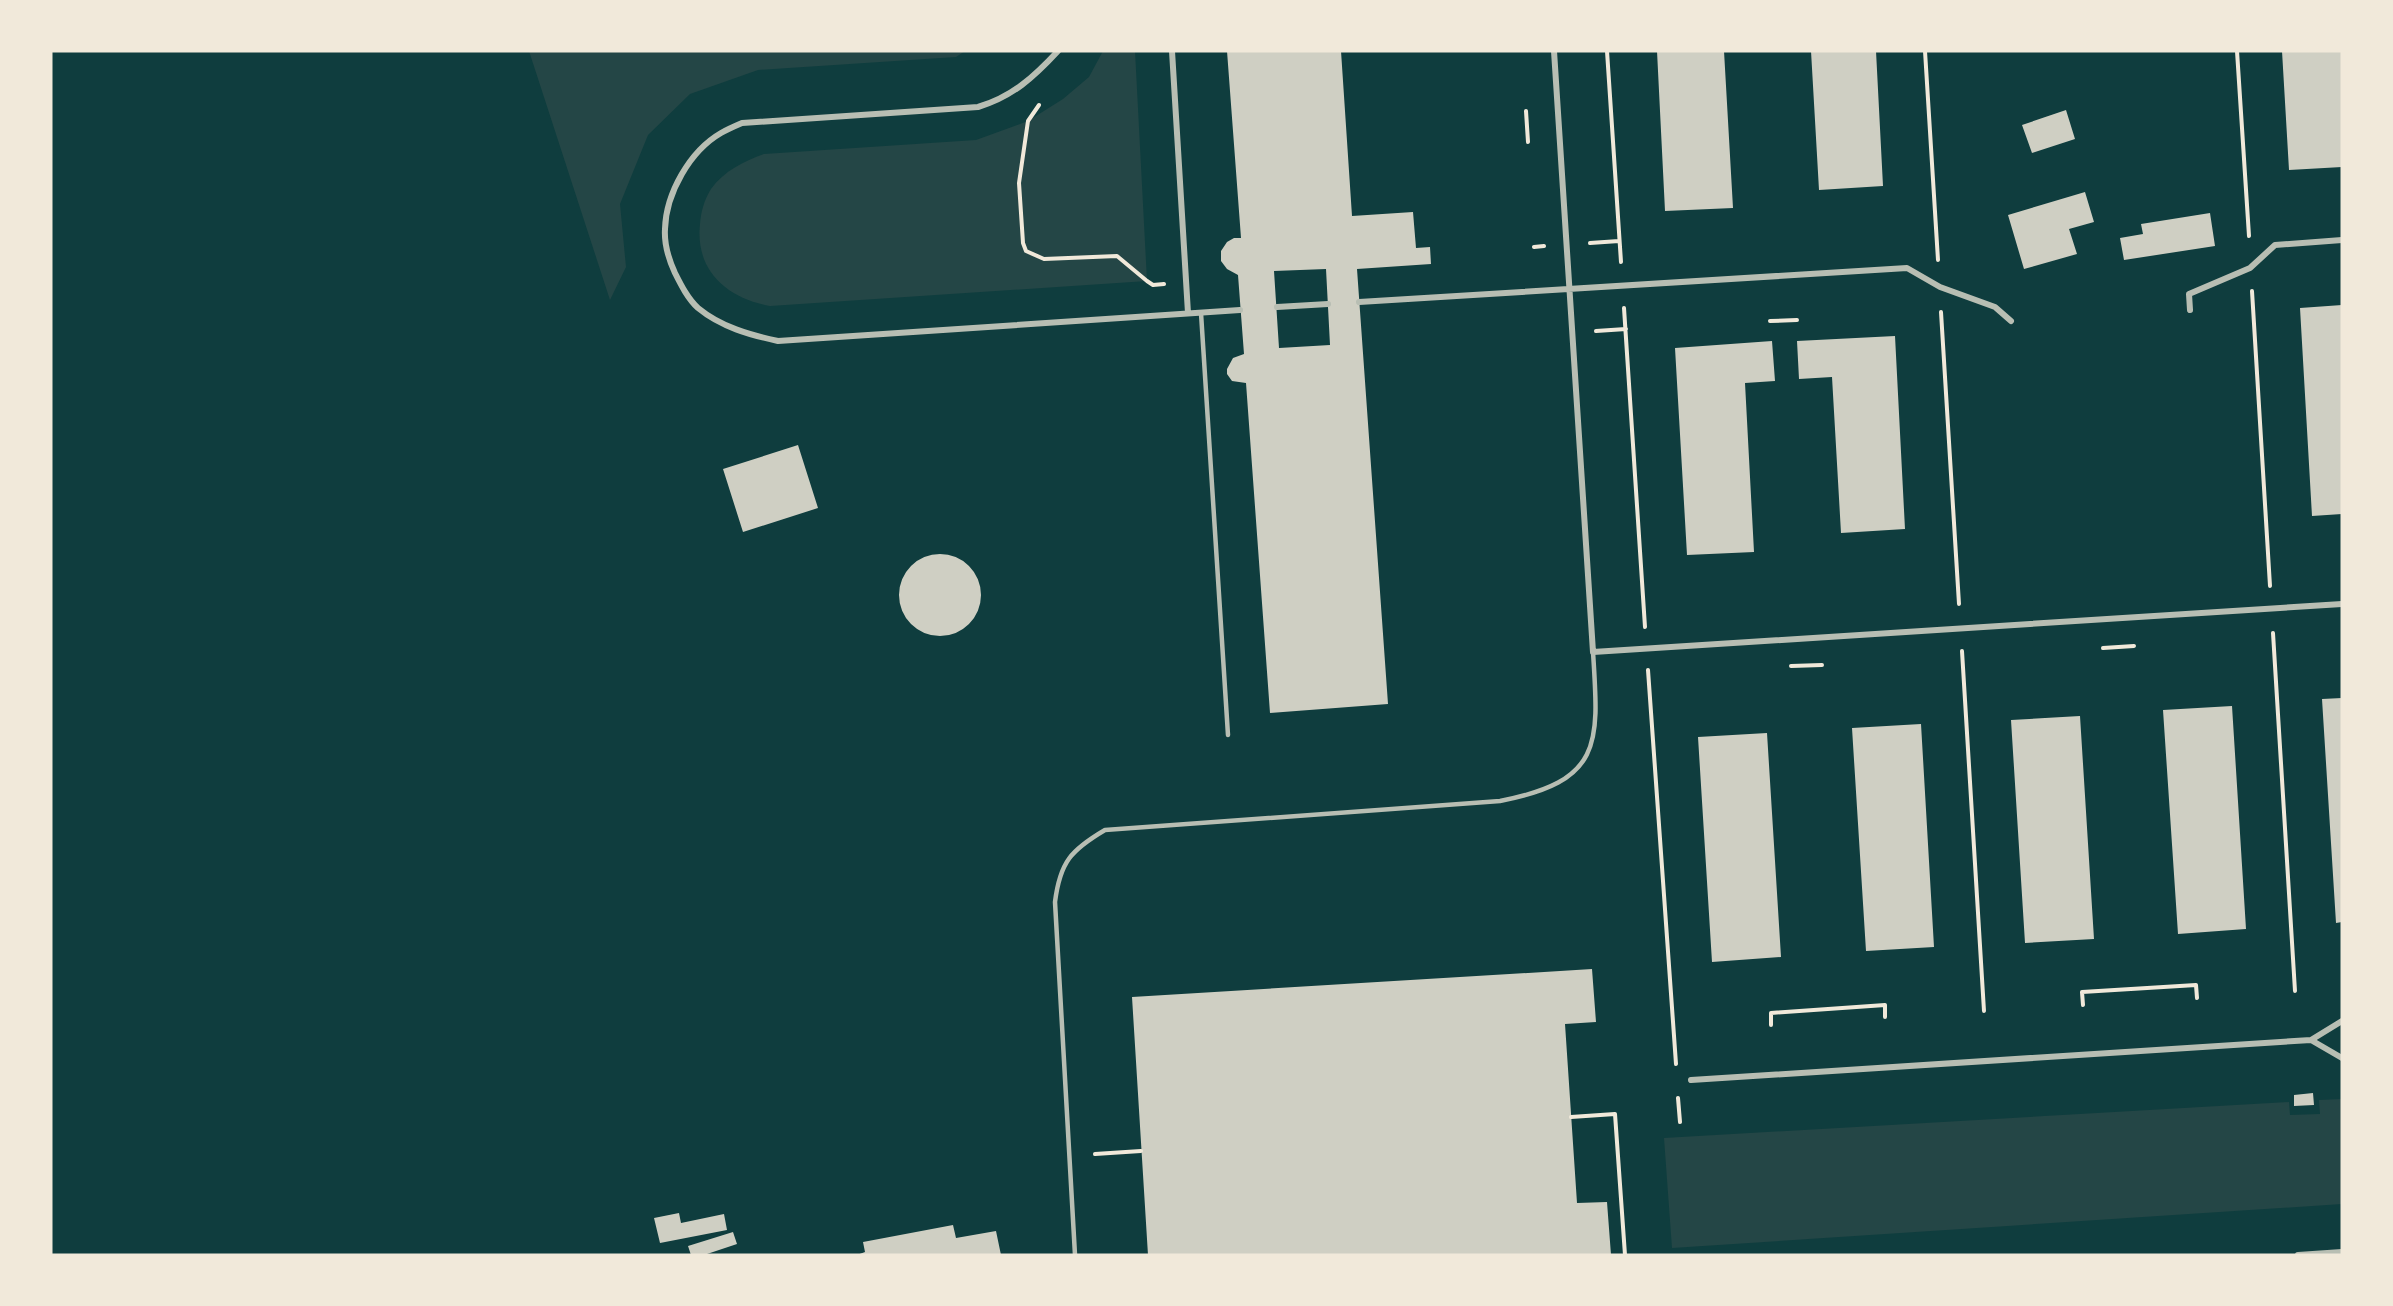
<svg xmlns="http://www.w3.org/2000/svg" width="2393" height="1306" font-family="'DejaVu Sans',sans-serif">
<style>
.green{fill:#244646}
.building{fill:#cfcfc3;fill-rule:evenodd}
.lines{fill:none;stroke-linecap:round;stroke-linejoin:round}
.path{stroke:#f1e9da;stroke-width:4}
.service{stroke:#b8beb3;stroke-width:4.5}
.minor{stroke:#b8beb3;stroke-width:6}
</style>
<rect width="100%" height="100%" fill="#0f3d3e"/>
<path class="green" d="M 529,51 L 965,51 L 956,57 L 758,70 L 690,94 L 648,135 L 620,204 L 626,267 L 610,300 Z
M 1103,51 L 1135,51 L 1147,281 L 770,306 C 727,298 695,271 700,224 C 701,212 704,200 711,189 C 724,171 744,161 764,154 L 976,140 L 1028,121 L 1063,99 L 1089,77 Z
M 2342,1099 L 2342,1204 L 1672,1248 L 1664,1138 L 2289,1102 L 2290,1115 L 2320,1114 L 2319,1100 Z"/>
<path class="building" d="M 1227,51 L 1341,51 L 1352,216 L 1413,212 L 1416,248 L 1430,247 L 1431,264 L 1357,269 L 1388,704 L 1270,713 L 1246,383 L 1232,381 L 1227,374 L 1227,369 L 1233,358 L 1244,354 L 1238,275 L 1227,269 L 1221,261 L 1221,251 L 1227,242 L 1234,238 L 1241,238 ZM 1326,269 L 1330,345 L 1279,348 L 1274,271 Z
M 1657,51 L 1724,51 L 1733,208 L 1665,211 Z
M 1811,51 L 1876,51 L 1883,186 L 1819,190 Z
M 2282,51 L 2342,51 L 2342,167 L 2289,170 Z
M 2066,110 L 2075,139 L 2032,153 L 2022,125 Z
M 2085,192 L 2094,222 L 2069,229 L 2077,254 L 2024,269 L 2008,215 Z
M 2210,213 L 2215,246 L 2124,260 L 2120,238 L 2143,234 L 2141,224 Z
M 2342,305 L 2342,514 L 2312,516 L 2300,308 Z
M 1895,336 L 1905,529 L 1841,533 L 1832,377 L 1799,379 L 1797,341 Z
M 1772,341 L 1775,381 L 1745,383 L 1754,552 L 1687,555 L 1675,348 Z
M 798,445 L 818,508 L 743,532 L 723,469 Z
M899 595a41 41 0 1 1 82 0a41 41 0 1 1-82 0Z
M 2342,698 L 2342,922 L 2336,923 L 2322,699 Z
M 2232,706 L 2246,929 L 2178,934 L 2163,710 Z
M 2080,716 L 2094,939 L 2025,943 L 2011,720 Z
M 1921,724 L 1934,947 L 1866,951 L 1852,728 Z
M 1767,733 L 1781,957 L 1712,962 L 1698,737 Z
M 1592,969 L 1596,1022 L 1565,1024 L 1577,1203 L 1607,1202 L 1611,1255 L 1148,1255 L 1132,997 Z
M 2313,1093 L 2314,1105 L 2294,1106 L 2294,1095 Z
M 679,1213 L 681,1223 L 724,1214 L 727,1230 L 660,1243 L 654,1218 Z
M 953,1225 L 956,1238 L 996,1231 L 1001,1255 L 857,1255 L 865,1252 L 863,1242 Z
M 733,1232 L 737,1244 L 704,1255 L 691,1255 L 688,1246 Z"/>
<g class="lines">
<path class="path" d="M 1607,51 L 1621,262
M 1925,51 L 1938,260
M 2237,51 L 2249,236
M 1039,105 L 1028,121 L 1019,183 L 1023,243 L 1026,251 L 1044,259 L 1117,256 L 1147,281 L 1153,285 L 1164,284
M 1526,111 L 1528,142
M 1590,243 L 1619,241
M 1534,247 L 1544,246
M 2252,291 L 2270,586
M 1624,308 L 1645,627
M 1941,312 L 1959,604
M 1770,321 L 1797,320
M 1596,331 L 1626,329
M 2273,633 L 2295,991
M 2103,648 L 2134,646
M 1962,651 L 1984,1011
M 1791,666 L 1822,665
M 1648,670 L 1676,1064
M 2083,1005 L 2082,992 L 2196,985 L 2197,998
M 1771,1025 L 1771,1013 L 1885,1005 L 1885,1017
M 1678,1098 L 1680,1122
M 1571,1117 L 1615,1114 L 1625,1255
M 1095,1154 L 1141,1151"/>
<path class="service" d="M 1201,313 L 1228,735
M 1075,1255 L 1055,902 C 1060,862 1071,850 1105,830 L 1500,801 C 1603,781 1599,744 1593,652"/>
<path class="minor" d="M 1058,51 C 1034,77 1012,97 978,107 L 742,123 C 735,126 728,129 721,133 C 690,151 666,193 665,229 C 664,244 669,260 675,273 C 681,285 688,299 698,308 C 721,327 750,335 778,341 L 1240,310
M 1172,51 L 1188,313
M 1554,51 L 1593,652 L 2342,604
M 1359,302 L 1907,268 L 1940,287 L 1995,307 L 2011,321
M 1277,307 L 1328,304
M 2190,310 L 2189,294 L 2250,268 L 2275,245 L 2342,240
M 2342,1021 L 2311,1040 L 2342,1058
M 1691,1080 L 2311,1040
M 2298,1255 L 2342,1252"/>
</g>
<rect width="2393" height="1306" fill="none" stroke="#f1e9da" stroke-width="105"/>
</svg>
